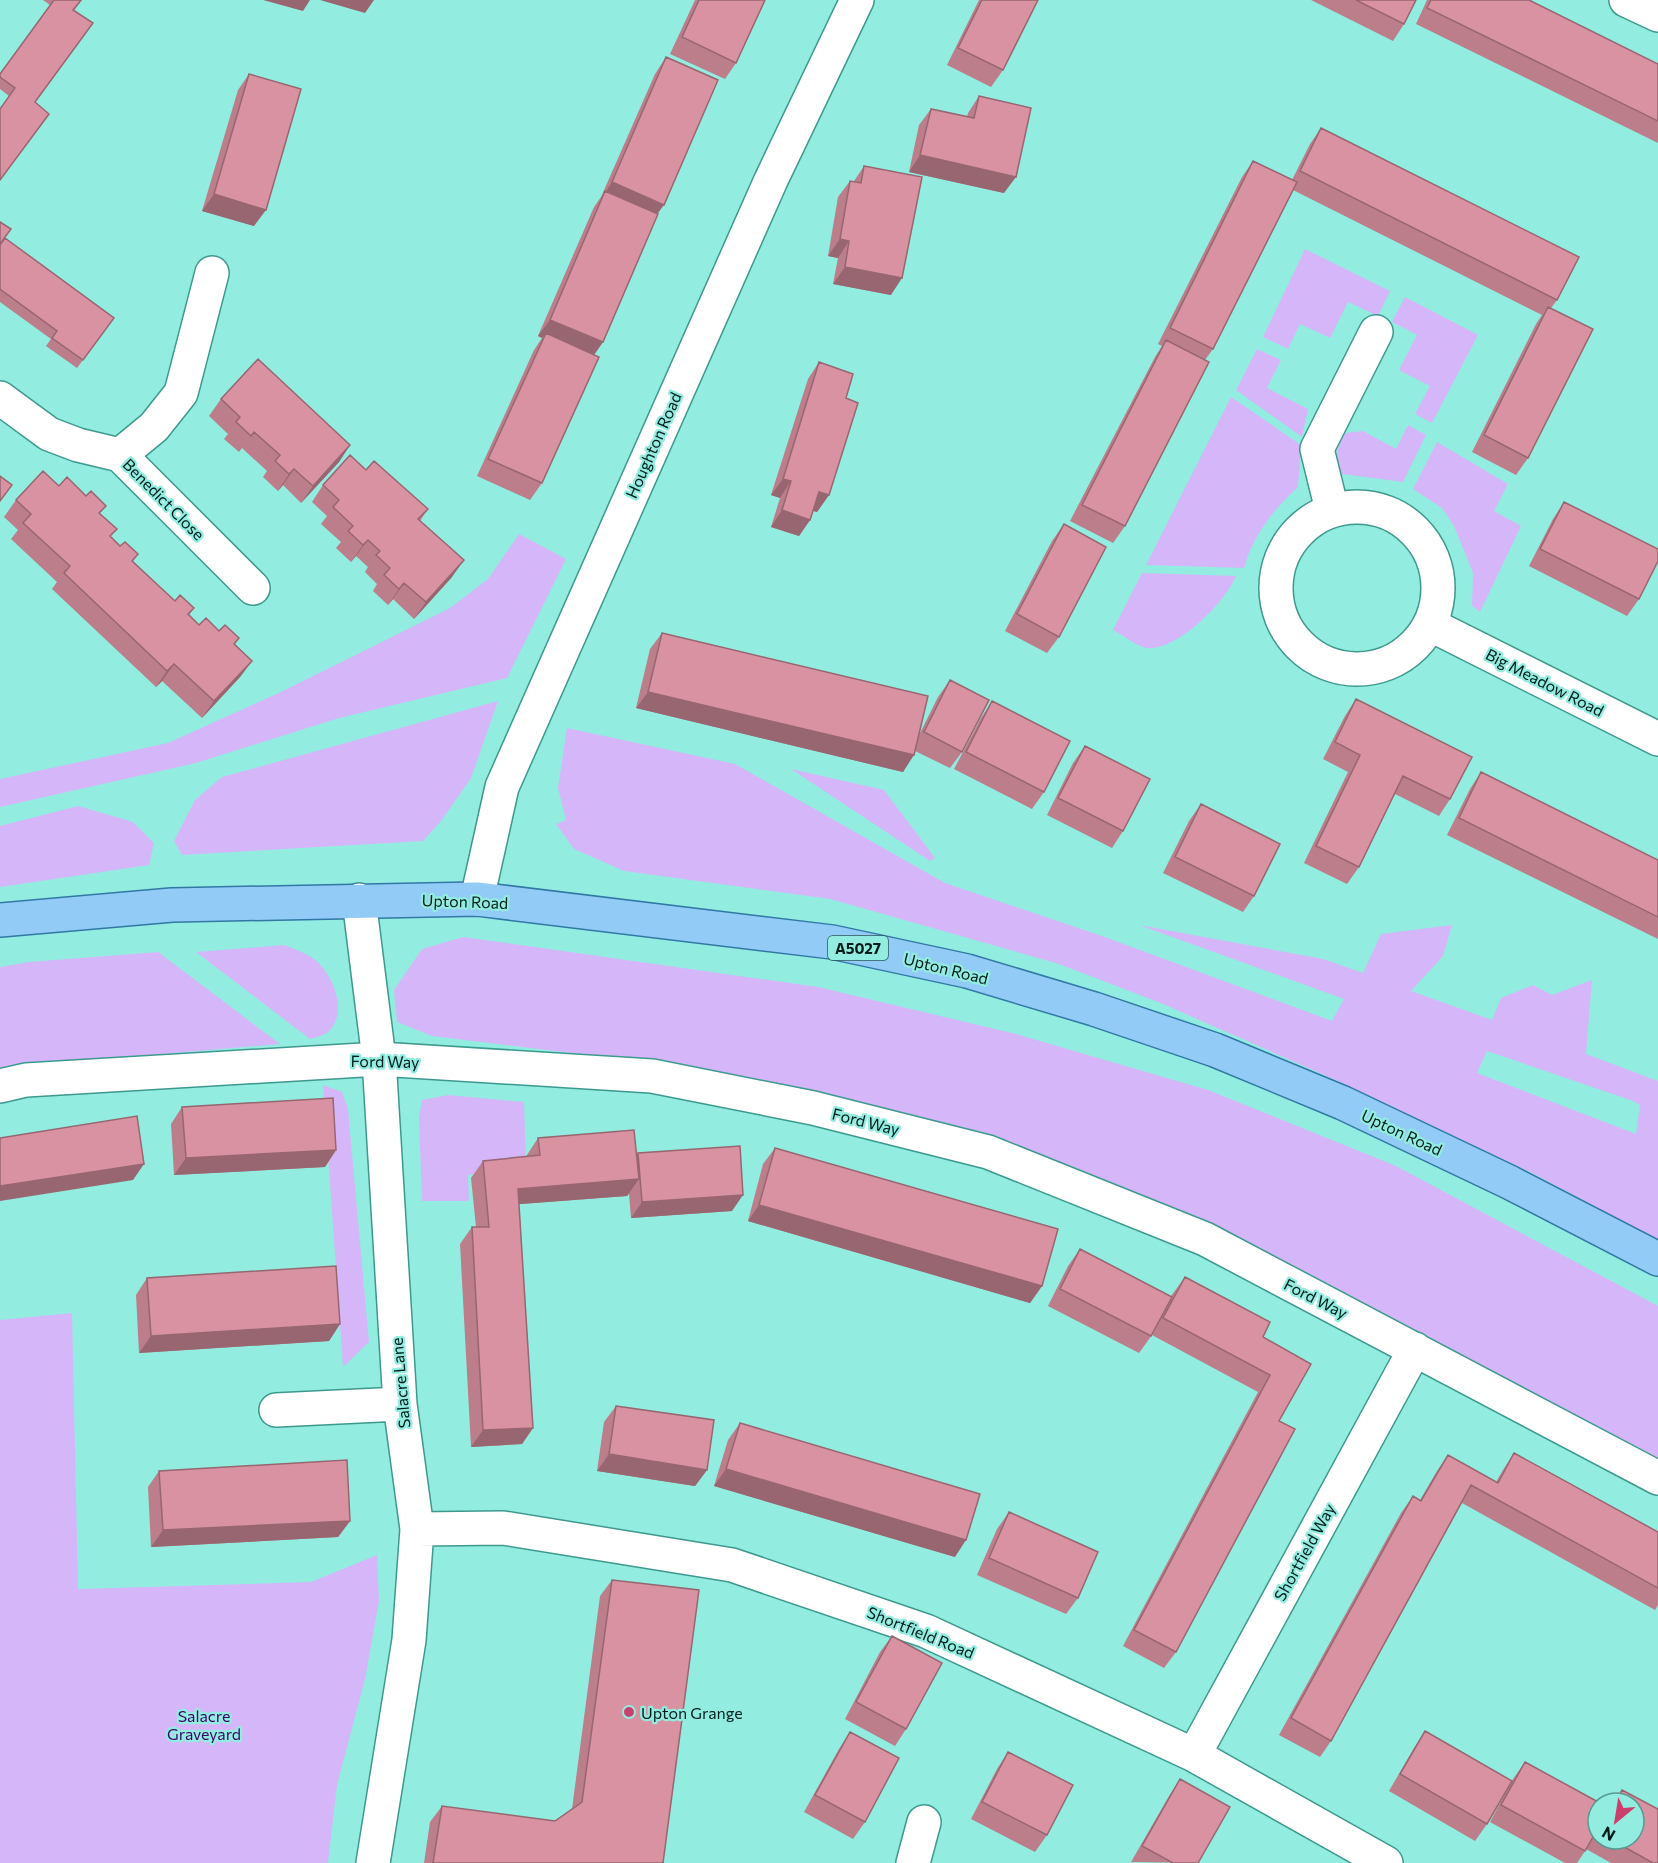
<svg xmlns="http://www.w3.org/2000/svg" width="1658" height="1863" font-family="Commissioner,sans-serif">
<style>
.green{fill:#d5b7f9;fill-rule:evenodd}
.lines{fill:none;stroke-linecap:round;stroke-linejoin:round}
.street-casing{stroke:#3d998e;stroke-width:36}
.primary-casing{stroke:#3178a5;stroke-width:36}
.street{stroke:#fff;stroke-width:33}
.primary{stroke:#93cbf7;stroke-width:33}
.wall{fill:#bb7e8a}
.shaded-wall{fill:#986671}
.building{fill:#d992a1;stroke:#986671;stroke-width:1.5}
.poi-dot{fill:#cc3f6c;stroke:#92ece0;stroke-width:2}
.labels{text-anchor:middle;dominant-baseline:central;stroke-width:4.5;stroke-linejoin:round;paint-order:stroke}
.shield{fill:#92ece0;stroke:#2c5a55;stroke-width:1.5}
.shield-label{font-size:15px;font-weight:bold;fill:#011c19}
.street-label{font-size:16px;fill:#011c19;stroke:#92ece0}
.poi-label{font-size:16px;fill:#011c19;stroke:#92ece0;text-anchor:start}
.park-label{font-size:16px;fill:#3e0067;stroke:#92ece0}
</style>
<rect width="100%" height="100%" fill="#92ece0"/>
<path class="green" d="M 1305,249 L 1390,291 L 1378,316 L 1348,302 L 1330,338 L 1300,324 L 1288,349 L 1263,337 Z
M 1405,297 L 1478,335 L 1432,423 L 1415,414 L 1430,386 L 1399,370 L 1417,335 L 1392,322 Z
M 1257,349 L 1281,360 L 1267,388 L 1308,409 L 1302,437 L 1236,390 Z
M 1231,397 L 1301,445 L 1298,487 C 1273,510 1253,535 1244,568 L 1146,565 Z
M 1408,425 L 1426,435 L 1403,482 L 1342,474 C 1334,457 1336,449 1345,433 L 1363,431 L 1396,449 Z
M 1437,442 L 1508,484 L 1494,511 L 1521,526 L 1480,612 L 1472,606 L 1473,573 L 1454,526 L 1442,508 L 1413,489 Z
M 519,534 L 566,559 L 507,678 L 339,718 L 196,763 L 0,807 L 0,779 L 168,743 L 283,691 L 450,608 L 488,579 Z
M 1142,573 L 1236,576 C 1226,601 1177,652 1146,648 C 1136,646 1123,635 1113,630 Z
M 498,701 L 471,778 L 441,821 L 423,841 L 182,855 L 174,841 L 195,800 L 222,777 Z
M 567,728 L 735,764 L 945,883 L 1102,936 L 1332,1021 L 1344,999 L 1139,925 L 1323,959 L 1363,973 L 1381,934 L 1452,925 L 1443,956 L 1411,991 L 1492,1020 L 1501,998 L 1533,985 L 1552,995 L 1592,980 L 1586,1054 L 1658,1081 L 1658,1240 L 1532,1173 L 1340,1082 L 1163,1004 L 1059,964 L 830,899 L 624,871 L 574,849 L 556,824 L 566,820 L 558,788 ZM 1487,1051 L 1633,1101 L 1640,1105 L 1636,1134 L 1477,1073 Z
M 791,769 L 884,790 L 935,858 L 930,861 Z
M 78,806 L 133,822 L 154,843 L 149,865 L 0,887 L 0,826 Z
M 463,937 L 818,987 L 1016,1034 L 1208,1090 L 1396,1166 L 1658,1306 L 1658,1465 L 1542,1402 L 877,1111 L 711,1070 L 432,1036 L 397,1022 L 394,990 L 422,949 Z
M 284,945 C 294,949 306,953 314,959 C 333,974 347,1009 331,1029 C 327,1035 317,1037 310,1039 L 196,952 Z
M 158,952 L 280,1044 L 69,1062 L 0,1074 L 0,967 L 29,962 Z
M 323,1085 L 342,1092 L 348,1109 L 369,1342 L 343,1367 Z
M 448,1095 L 524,1102 L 526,1167 L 468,1175 L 469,1201 L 422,1201 L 419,1118 L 422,1100 Z
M 72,1313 L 78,1589 L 311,1582 L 377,1555 L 379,1601 L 365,1679 L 337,1785 L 328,1863 L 0,1863 L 0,1320 Z"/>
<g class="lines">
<defs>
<path id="street" d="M 1626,0 L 1658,15
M 0,398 L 49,434 L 78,445 L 120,455 L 253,588
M 120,455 L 154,427 L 181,393 L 212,273
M1276 588a81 81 0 1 1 162 0a81 81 0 1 1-162 0Z
M 1332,510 L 1317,449 L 1376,332
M 1431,625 L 1658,739
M 477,899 L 502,787 L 771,180 L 857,0
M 359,900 L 379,1059 L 400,1404 L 417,1529 L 409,1640 L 373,1863
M 0,1086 L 26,1080 L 379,1059 L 652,1076 L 813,1108 L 988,1152 L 1205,1239 L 1658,1478
M 276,1410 L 400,1404
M 417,1529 L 503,1528 L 732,1565 L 926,1631 L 1194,1755 L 1386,1863
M 1194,1755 L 1415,1349
M 913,1863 L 924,1822"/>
<path id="primary" d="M 0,920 L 172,905 L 477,899 L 832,942 L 967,971 L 1094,1009 L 1215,1050 L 1343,1103 L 1509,1182 L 1658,1259"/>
</defs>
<use href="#street" class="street-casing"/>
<use href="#primary" class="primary-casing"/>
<use href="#street" class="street"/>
<use href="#primary" class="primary"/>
</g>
<path class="wall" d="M 43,0 L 82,0 L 9,96 L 0,89 L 0,74 L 50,5 Z
M 695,0 L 765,0 L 736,63 L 725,79 L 670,54 Z
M 979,0 L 1038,0 L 1003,70 L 991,87 L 947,65 Z
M 1311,0 L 1416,0 L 1404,24 L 1393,41 Z
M 1427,0 L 1529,0 L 1658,64 L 1658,143 L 1416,24 Z
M 666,57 L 658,213 L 603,342 L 594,355 L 542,483 L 530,500 L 477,476 L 534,350 L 542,338 L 538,336 L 594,207 L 601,197 L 655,74 Z
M 249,74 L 254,226 L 202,211 L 238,90 Z
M 979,96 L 1004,193 L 909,172 L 919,125 L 931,109 L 967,117 L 968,113 Z
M 1321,128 L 1557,300 L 1551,308 L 1528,458 L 1516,475 L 1472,452 L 1536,324 L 1542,315 L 1293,190 L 1213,349 L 1205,360 L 1125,526 L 1113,543 L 1070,521 L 1155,357 L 1162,346 L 1158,344 L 1242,177 L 1253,161 L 1292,180 L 1310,144 Z
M 864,166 L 891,295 L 833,284 L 838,258 L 828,256 L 838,197 L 850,181 L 854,181 Z
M 0,222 L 5,238 L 114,318 L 77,368 L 46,346 L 51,339 L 0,302 Z
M 819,362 L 846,398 L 829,495 L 817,512 L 813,511 L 810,520 L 799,536 L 771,527 L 780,498 L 771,495 L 808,379 Z
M 221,399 L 350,445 L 339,462 L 301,503 L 283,485 L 278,491 L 263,477 L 267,471 L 242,448 L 239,452 L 224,439 L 228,434 L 209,416 Z
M 366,470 L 428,509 L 420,521 L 452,577 L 414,619 L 393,599 L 388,605 L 373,591 L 377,584 L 365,572 L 368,567 L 356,556 L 351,562 L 336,548 L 341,542 L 321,524 L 327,516 L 312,502 L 323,485 Z
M 59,486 L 86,496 L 106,506 L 100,513 L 111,537 L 120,546 L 138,554 L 133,561 L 175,601 L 194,608 L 189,615 L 199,625 L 235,644 L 252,661 L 240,677 L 202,718 L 162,681 L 156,687 L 52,589 L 57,582 L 11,539 L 18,530 L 4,517 L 16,500 Z
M 1564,502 L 1639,599 L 1627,616 L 1529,566 L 1553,519 Z
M 1064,524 L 1059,637 L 1047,653 L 1005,631 L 1052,541 Z
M 662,633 L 919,735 L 938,697 L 950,680 L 962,752 L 950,768 L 915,751 L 903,772 L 636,708 L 650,649 Z
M 1356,699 L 1450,799 L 1439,816 L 1395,794 L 1359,867 L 1347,884 L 1304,863 L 1348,772 L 1323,759 L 1345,716 Z
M 992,701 L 1044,792 L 1032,809 L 954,769 L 981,718 Z
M 1085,746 L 1123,831 L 1112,848 L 1047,815 L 1073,763 Z
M 1481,772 L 1658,860 L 1658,939 L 1447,835 L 1470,789 Z
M 1201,804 L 1254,896 L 1243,912 L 1163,873 L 1189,821 Z
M 182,1107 L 336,1150 L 325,1167 L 174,1175 L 171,1124 Z
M 538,1138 L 637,1156 L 638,1153 L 732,1211 L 631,1218 L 629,1194 L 627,1196 L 519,1204 L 533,1428 L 522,1444 L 471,1447 L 460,1244 L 472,1227 L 476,1227 L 471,1178 L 483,1161 L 527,1157 L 527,1155 Z
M 775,1148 L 1042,1286 L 1030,1303 L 748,1221 L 763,1164 Z
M 1080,1249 L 1171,1296 L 1185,1277 L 1263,1337 L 1279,1421 L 1176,1652 L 1164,1668 L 1123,1646 L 1258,1392 L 1152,1335 L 1139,1353 L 1048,1306 L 1068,1266 Z
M 147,1278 L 340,1324 L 329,1341 L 139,1353 L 136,1295 Z
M 616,1406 L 707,1470 L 695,1486 L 597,1471 L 604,1422 Z
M 740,1423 L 955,1557 L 714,1486 L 728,1440 Z
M 1514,1453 L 1658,1532 L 1658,1605 L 1655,1610 L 1462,1503 L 1331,1741 L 1320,1757 L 1279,1735 L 1401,1513 L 1413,1496 L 1420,1500 L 1437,1471 L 1448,1455 L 1496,1482 L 1503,1470 Z
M 159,1471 L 350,1521 L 338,1537 L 151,1547 L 148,1487 Z
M 1009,1512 L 1078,1598 L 1066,1614 L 977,1575 L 997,1529 Z
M 612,1580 L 663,1863 L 424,1863 L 430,1822 L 442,1806 L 555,1821 L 572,1809 L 600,1596 Z
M 892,1636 L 906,1729 L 895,1746 L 845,1719 L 880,1652 Z
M 1425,1731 L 1487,1824 L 1475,1841 L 1389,1791 L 1414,1748 Z
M 850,1732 L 865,1822 L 853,1839 L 804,1812 L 839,1749 Z
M 1008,1752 L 1047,1835 L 1035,1852 L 971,1819 L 997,1769 Z
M 1525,1762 L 1585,1851 L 1577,1863 L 1565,1863 L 1490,1822 L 1513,1779 Z
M 1180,1779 L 1198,1863 L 1131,1862 L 1169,1796 Z
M 1622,1790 L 1658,1809 L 1658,1863 L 1611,1863 L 1586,1849 L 1598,1828 L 1598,1839 L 1634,1839 L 1634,1803 L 1613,1803 Z"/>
<path class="shaded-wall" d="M 263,0 L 310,0 L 303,11 Z
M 320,0 L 374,0 L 365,13 Z
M 920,155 L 1016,177 L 1004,193 L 909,172 Z
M 612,182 L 664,205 L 652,221 L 605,193 Z
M 214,194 L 266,210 L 254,226 L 202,211 Z
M 840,239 L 849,241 L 838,258 L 828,256 Z
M 845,267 L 902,278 L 891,295 L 833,284 Z
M 550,320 L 603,342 L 591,359 L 546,333 L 542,338 L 538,336 Z
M 350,445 L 339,462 L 301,503 L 313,486 Z
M 294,469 L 283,485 L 278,491 L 289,474 Z
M 783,479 L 791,481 L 780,498 L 771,495 Z
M 819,492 L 829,495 L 817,512 L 807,509 Z
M 782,510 L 810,520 L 799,536 L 771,527 Z
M 368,540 L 356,556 L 351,562 L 363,545 Z
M 464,560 L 452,577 L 414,619 L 426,602 Z
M 404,583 L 393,599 L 388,605 L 399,589 Z
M 252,661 L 240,677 L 202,718 L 214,701 Z
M 174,664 L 162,681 L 156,687 L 167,671 Z
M 648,692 L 914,755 L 903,772 L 636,708 Z
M 336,1150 L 325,1167 L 174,1175 L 186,1158 Z
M 144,1164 L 133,1180 L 0,1201 L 0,1186 Z
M 639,1179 L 627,1196 L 507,1205 L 518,1189 Z
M 743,1195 L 732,1211 L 631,1218 L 642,1202 Z
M 759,1205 L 1042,1286 L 1030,1303 L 748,1221 Z
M 340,1324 L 329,1341 L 139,1353 L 151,1336 Z
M 533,1428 L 522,1444 L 471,1447 L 483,1430 Z
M 609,1454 L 707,1470 L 695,1486 L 597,1471 Z
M 726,1469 L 966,1540 L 955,1557 L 714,1486 Z
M 350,1521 L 338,1537 L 151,1547 L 163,1530 Z"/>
<path class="building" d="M 54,0 L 81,0 L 73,10 L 93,23 L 35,102 L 49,114 L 0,180 L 0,109 L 15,88 L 0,77 L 0,74 Z
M 699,0 L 765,0 L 736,63 L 682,37 Z
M 982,0 L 1038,0 L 1003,70 L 958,48 Z
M 1356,0 L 1416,0 L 1404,24 Z
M 1431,0 L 1529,0 L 1658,64 L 1658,121 L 1427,8 Z
M 666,57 L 718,80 L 664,205 L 612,182 Z
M 249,74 L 301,89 L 266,210 L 214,194 Z
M 979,96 L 1031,108 L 1016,177 L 920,155 L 931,109 L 974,118 Z
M 1321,128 L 1579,257 L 1557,300 L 1300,171 Z
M 1253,161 L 1297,182 L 1213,349 L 1170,328 Z
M 864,166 L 922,177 L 902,278 L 845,267 L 849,241 L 840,239 L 850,181 L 861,183 Z
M 605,191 L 658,214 L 603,342 L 550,320 Z
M 0,222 L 11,229 L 0,244 Z
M 5,238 L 114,318 L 83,360 L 52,338 L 57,331 L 0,289 L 0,245 Z
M 1548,307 L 1593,329 L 1528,458 L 1484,435 Z
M 546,333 L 599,357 L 542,483 L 488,459 Z
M 1166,340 L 1209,362 L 1125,526 L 1082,505 Z
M 258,359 L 350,445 L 313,486 L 294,469 L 289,474 L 275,461 L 280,455 L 254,432 L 251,436 L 236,422 L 240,417 L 221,399 Z
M 819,362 L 853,374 L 846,398 L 858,403 L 829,495 L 819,492 L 810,520 L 782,510 L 791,481 L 783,479 Z
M 350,455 L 366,470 L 374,461 L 428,509 L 418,519 L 464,560 L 426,602 L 404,583 L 399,589 L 384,575 L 390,568 L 376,555 L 380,551 L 368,540 L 363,545 L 348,531 L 353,526 L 333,507 L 339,500 L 323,485 Z
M 43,471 L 59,486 L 67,477 L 86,496 L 91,491 L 106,506 L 99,513 L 117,529 L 110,536 L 120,546 L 125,542 L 138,554 L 132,561 L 175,601 L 180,595 L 194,608 L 188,614 L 199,625 L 206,618 L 219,631 L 225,625 L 239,638 L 234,644 L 252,661 L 214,701 L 174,664 L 167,671 L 64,573 L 70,566 L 23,523 L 31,514 L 16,500 Z
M 0,476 L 12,485 L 0,501 Z
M 1564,502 L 1658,549 L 1658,561 L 1639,599 L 1540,549 Z
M 1064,524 L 1106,547 L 1059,637 L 1017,614 Z
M 662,633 L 928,696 L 914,755 L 648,692 Z
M 950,680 L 989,700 L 962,752 L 924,732 Z
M 1356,699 L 1472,757 L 1450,799 L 1403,776 L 1359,867 L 1316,846 L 1360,755 L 1335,742 Z
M 992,701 L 1070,741 L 1044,792 L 966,752 Z
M 1085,746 L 1150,779 L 1123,831 L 1058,798 Z
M 1481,772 L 1658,860 L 1658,917 L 1459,818 Z
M 1201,804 L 1280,844 L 1254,896 L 1175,857 Z
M 333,1098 L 336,1150 L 186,1158 L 182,1107 Z
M 137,1116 L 144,1164 L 0,1186 L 0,1138 Z
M 634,1130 L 639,1179 L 518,1189 L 533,1428 L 483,1430 L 472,1227 L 489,1227 L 483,1161 L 540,1155 L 538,1138 Z
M 740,1146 L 743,1195 L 642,1202 L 638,1153 Z
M 775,1148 L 1058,1229 L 1042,1286 L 759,1205 Z
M 1080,1249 L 1172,1297 L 1151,1336 L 1060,1289 Z
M 336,1266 L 340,1324 L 151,1336 L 147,1278 Z
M 1185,1277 L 1270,1322 L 1263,1337 L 1311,1364 L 1279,1421 L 1295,1429 L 1176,1652 L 1134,1630 L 1270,1375 L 1163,1318 Z
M 616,1406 L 714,1420 L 707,1470 L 609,1454 Z
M 740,1423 L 980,1494 L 966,1540 L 726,1469 Z
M 1514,1453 L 1658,1532 L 1658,1588 L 1471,1485 L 1331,1741 L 1291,1718 L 1413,1496 L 1421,1501 L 1448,1455 L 1498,1483 Z
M 347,1460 L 350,1521 L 163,1530 L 159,1471 Z
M 1009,1512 L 1098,1552 L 1078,1598 L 989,1558 Z
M 612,1580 L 699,1590 L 663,1863 L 433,1863 L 442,1806 L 555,1821 L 582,1802 Z
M 892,1636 L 942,1663 L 906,1729 L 856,1702 Z
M 1425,1731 L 1512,1781 L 1487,1824 L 1400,1774 Z
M 850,1732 L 899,1758 L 865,1822 L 815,1795 Z
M 1008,1752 L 1073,1785 L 1047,1835 L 982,1802 Z
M 1525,1762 L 1600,1803 L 1598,1803 L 1598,1828 L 1585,1851 L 1501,1805 Z
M 1180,1779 L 1230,1807 L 1198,1863 L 1173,1863 L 1142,1846 Z
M 1622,1790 L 1658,1809 L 1658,1863 L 1653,1863 L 1610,1839 L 1634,1839 L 1634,1803 L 1615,1803 Z"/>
<circle class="poi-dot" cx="629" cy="1712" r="6"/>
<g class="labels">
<rect class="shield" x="828" y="936" width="60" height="24" rx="4.5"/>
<g class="shield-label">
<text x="858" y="948">A5027</text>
</g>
<g class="street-label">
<text transform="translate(653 445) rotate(-66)">Houghton Road</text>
<text transform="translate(164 499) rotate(45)">Benedict Close</text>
<text transform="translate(1545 682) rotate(27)">Big Meadow Road</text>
<text transform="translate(465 901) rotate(2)">Upton Road</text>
<text transform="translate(946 968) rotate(14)">Upton Road</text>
<text transform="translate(385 1061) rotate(1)">Ford Way</text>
<text transform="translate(866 1121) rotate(14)">Ford Way</text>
<text transform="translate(1402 1132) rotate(25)">Upton Road</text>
<text transform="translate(1316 1298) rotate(27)">Ford Way</text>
<text transform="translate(400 1383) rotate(-95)">Salacre Lane</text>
<text transform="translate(1304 1552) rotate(-61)">Shortfield Way</text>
<text transform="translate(921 1632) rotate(22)">Shortfield Road</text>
</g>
<g class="poi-label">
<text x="641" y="1712">Upton Grange</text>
</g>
<g class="park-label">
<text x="204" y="1715">Salacre<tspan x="204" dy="18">Graveyard</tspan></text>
</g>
</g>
<g transform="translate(1616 1821) rotate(210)"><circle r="28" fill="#92ece0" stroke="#589990" stroke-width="1.5"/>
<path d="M0-4.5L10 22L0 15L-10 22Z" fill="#cc3f6c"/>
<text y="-9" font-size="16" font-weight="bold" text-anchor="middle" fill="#011c19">N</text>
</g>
</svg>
